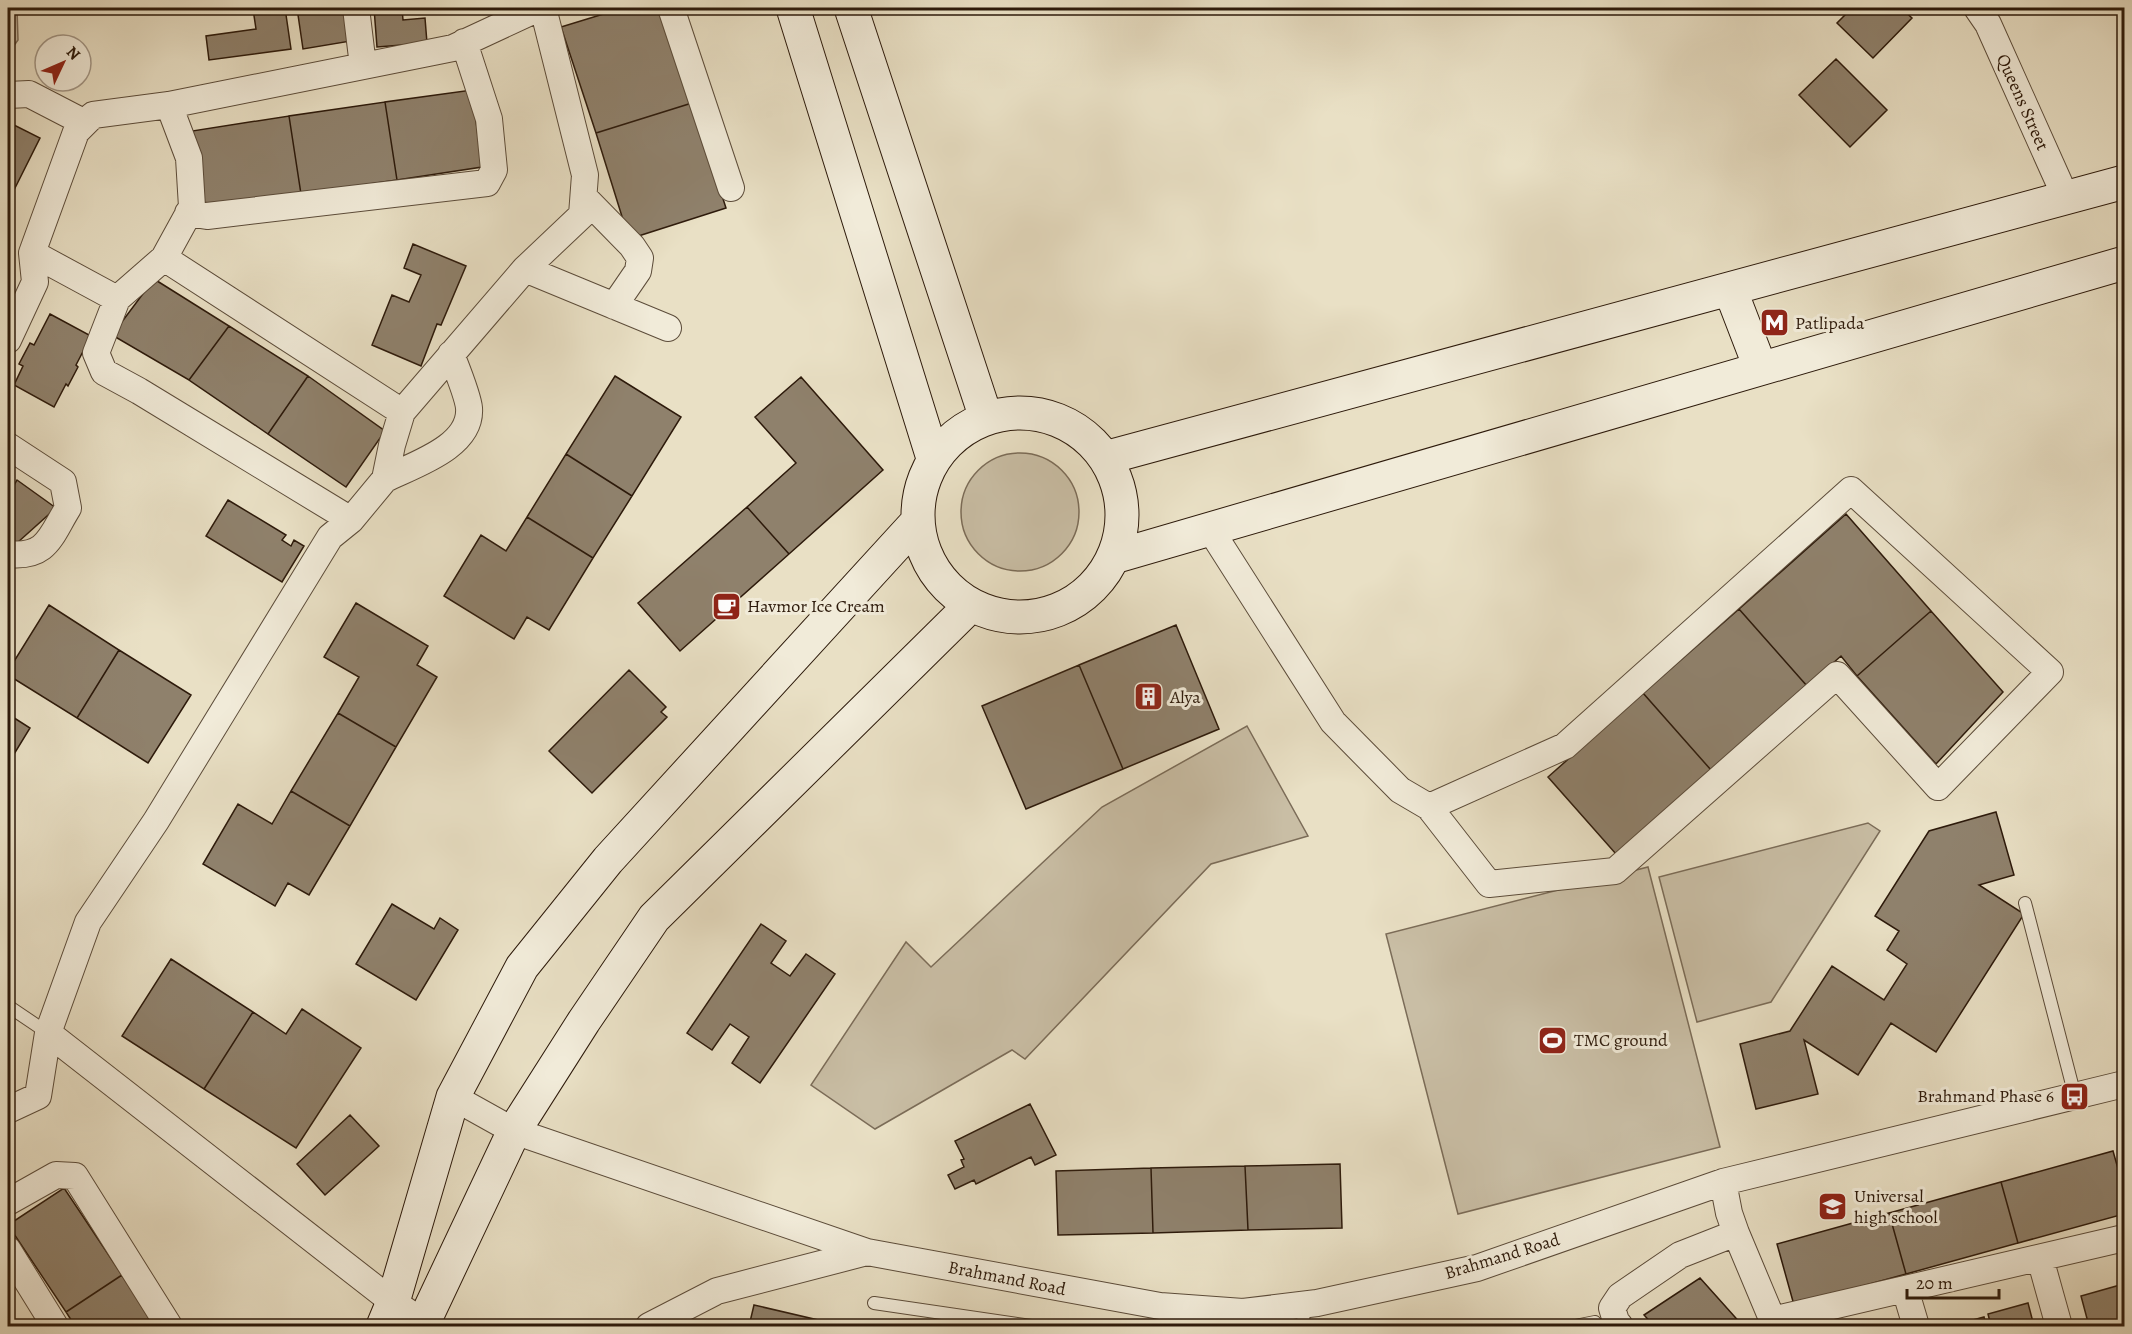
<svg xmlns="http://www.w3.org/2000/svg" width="2132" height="1334" font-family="Alegreya,serif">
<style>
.green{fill:#c9bea5;stroke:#7b6c58;stroke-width:1.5}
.building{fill:#8f816c;stroke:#2d1a0b;stroke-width:1.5}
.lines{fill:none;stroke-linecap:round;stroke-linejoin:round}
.lane-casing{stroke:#5c4c3a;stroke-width:14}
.street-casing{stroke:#5c4c3a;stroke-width:28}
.secondary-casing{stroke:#2d1a0b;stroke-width:35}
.lane{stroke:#f1ebd9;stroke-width:12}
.street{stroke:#f1ebd9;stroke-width:26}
.secondary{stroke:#f1ebd9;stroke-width:33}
.labels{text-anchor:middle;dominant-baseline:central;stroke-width:6;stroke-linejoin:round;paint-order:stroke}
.street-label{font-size:18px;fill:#2d1a0b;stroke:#f1ebd9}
.poi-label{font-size:18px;fill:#2d1a0b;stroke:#f1ebd9;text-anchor:start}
</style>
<rect width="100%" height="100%" fill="#e9e0c5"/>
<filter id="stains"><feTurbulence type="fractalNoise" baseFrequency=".00333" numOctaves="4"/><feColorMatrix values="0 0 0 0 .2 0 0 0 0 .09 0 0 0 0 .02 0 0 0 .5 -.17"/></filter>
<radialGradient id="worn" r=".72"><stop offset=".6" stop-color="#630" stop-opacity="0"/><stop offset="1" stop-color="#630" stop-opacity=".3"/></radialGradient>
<path class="green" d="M 8,8 L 17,8 L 18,40 L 8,54 Z
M961 512a59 59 0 1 1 118 0a59 59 0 1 1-118 0Z
M 1247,726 L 1308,836 L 1211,864 L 1025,1059 L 1012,1050 L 875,1129 L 811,1085 L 906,942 L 931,967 L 1102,807 Z
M 1868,823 L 1880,831 L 1771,1002 L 1697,1022 L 1659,877 Z
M 1648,867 L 1720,1147 L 1458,1214 L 1386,934 Z"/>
<path class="building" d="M 266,8 L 285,8 L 291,49 L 209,60 L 206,36 L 256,29 L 253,9 Z
M 297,8 L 346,8 L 351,41 L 303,49 Z
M 374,8 L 402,8 L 403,20 L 425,18 L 427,43 L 377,47 Z
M 623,8 L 662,8 L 692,103 L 596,133 L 561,27 Z
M 1852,8 L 1901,8 L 1912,18 L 1873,58 L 1837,23 Z
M 1836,59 L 1887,110 L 1850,147 L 1799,95 Z
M 472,90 L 482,167 L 397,180 L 385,102 Z
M 385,102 L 397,180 L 301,194 L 289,116 Z
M 692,103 L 726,208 L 629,239 L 596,133 Z
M 289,116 L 301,194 L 205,208 L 192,131 Z
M 8,122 L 40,138 L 8,202 Z
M 413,244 L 466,266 L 441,325 L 437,324 L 421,366 L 372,345 L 392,295 L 409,302 L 421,275 L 404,268 Z
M 154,279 L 229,326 L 189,380 L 112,335 Z
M 50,314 L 91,336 L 76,365 L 78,367 L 68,386 L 66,384 L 54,407 L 14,385 L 23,366 L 19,364 L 30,343 L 34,345 Z
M 229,326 L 308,376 L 268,434 L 189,380 Z
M 308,376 L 385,431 L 346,487 L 268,434 Z
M 615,376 L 681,417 L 632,496 L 566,454 Z
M 801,377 L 883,470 L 789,554 L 747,507 L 796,463 L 755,417 Z
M 566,454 L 632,496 L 593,558 L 527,517 Z
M 17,480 L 56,508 L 17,543 L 8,540 L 8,496 Z
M 228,500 L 286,535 L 282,540 L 291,546 L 294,540 L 304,546 L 282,582 L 206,536 Z
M 747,507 L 789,554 L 680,651 L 638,603 Z
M 1846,514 L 1931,611 L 1857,676 L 1841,656 L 1807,686 L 1739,609 Z
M 527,517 L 593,558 L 549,630 L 527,617 L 514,639 L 444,596 L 481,535 L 506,551 Z
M 356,603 L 428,646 L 417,665 L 437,677 L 396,747 L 338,713 L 359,677 L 324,657 Z
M 49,605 L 119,650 L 77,718 L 8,675 L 8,671 Z
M 1739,609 L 1807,686 L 1711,770 L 1643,693 Z
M 1931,611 L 2003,692 L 1936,764 L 1857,676 Z
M 1176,625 L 1219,729 L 1123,769 L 1079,665 Z
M 119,650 L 191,695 L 148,763 L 77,718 Z
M 1079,665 L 1123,769 L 1026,809 L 982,706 Z
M 629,670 L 666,707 L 661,712 L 667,717 L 592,793 L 549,751 Z
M 1643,693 L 1711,770 L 1616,854 L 1548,777 Z
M 338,713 L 396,747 L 350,826 L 291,791 Z
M 8,714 L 30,728 L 8,764 Z
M 291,791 L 350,826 L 309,895 L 288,883 L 275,906 L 203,864 L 238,804 L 272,824 Z
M 1996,812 L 2014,875 L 1979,885 L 2024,914 L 1936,1052 L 1891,1023 L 1858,1075 L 1804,1040 L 1818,1094 L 1756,1109 L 1740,1044 L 1790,1031 L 1832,966 L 1884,1000 L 1907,964 L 1887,950 L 1899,931 L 1875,916 L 1929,831 Z
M 392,904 L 434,929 L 440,918 L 458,930 L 416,1000 L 356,964 Z
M 761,924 L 786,941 L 771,963 L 790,976 L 806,954 L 835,974 L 760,1083 L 732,1063 L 749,1037 L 730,1024 L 712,1050 L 687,1033 Z
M 171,959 L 253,1012 L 204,1089 L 122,1036 Z
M 302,1009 L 361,1048 L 296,1148 L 204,1089 L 253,1012 L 286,1034 Z
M 1030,1104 L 1056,1155 L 1035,1165 L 1031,1157 L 976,1184 L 974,1180 L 955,1189 L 948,1175 L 964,1167 L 961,1160 L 964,1159 L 955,1141 Z
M 350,1115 L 379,1146 L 325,1195 L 297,1164 Z
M 2113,1151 L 2124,1190 L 2124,1214 L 2018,1243 L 2001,1182 Z
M 1340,1164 L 1342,1228 L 1248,1230 L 1245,1166 Z
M 1245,1166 L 1248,1230 L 1153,1233 L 1151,1168 Z
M 1151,1168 L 1153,1233 L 1058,1235 L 1056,1171 Z
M 2001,1182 L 2018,1243 L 1906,1274 L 1889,1213 Z
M 64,1188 L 122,1275 L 66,1312 L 8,1225 Z
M 1889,1213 L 1906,1274 L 1794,1305 L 1777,1244 Z
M 122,1275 L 156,1326 L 75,1326 L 66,1312 Z
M 1700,1278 L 1743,1326 L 1654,1326 L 1644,1315 Z
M 2120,1285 L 2124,1300 L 2124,1326 L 2089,1326 L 2081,1296 Z
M 2028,1303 L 2034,1326 L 1991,1326 L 1988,1314 Z
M 754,1305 L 844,1326 L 749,1326 Z
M 1984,1317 L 1986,1326 L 1951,1326 Z"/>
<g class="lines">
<defs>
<path id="lane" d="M 2025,903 L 2075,1096
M 8,1006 L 48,1033
M 874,1303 L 1031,1326
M 1303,1326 L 1304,1305
M 1575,1326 L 1595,1322"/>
<path id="street" d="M 356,8 L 363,66
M 671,8 L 731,188
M 1977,8 L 1988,24 L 2066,198
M 8,95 L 29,94 L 85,123
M 584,197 L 632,246 L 640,258 L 638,271 L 614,306
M 188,213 L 207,216 L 487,183 L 494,170 L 489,119 L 464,42
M 32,253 L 117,299 L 164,258 L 192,207 L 189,158 L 169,105
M 164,258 L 402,412
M 525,269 L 668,328
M 117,299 L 96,353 L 104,372 L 139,391 L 351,520
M 8,340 L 35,282 L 32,253 L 76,132 L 93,115 L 169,105 L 453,48 L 539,8
M 8,446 L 63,482 L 68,508 C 50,537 47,558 8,554
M 385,479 C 413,465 472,447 469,408 C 468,396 456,367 451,354
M 1210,529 L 1333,722 L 1400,790 L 1429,807 L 1489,884 L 1615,871 L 1837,675 L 1938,787 L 2050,672 L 1851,490 L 1565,746 L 1429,807
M 48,1033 L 393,1302 L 423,1322
M 453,1097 L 514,1131 L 867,1252 L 1160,1306 L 1243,1312 L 1317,1303 L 1477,1268 L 1723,1182 L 2124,1084
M 8,1110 L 38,1096 L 48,1033 L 88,922 L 156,821 L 330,537 L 351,520 L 385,479 L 392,445 L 402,412 L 525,269 L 582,215 L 585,175 L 543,8
M 1723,1182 L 1729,1213 L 1736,1233 L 1775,1326
M 8,1202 L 56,1175 L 75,1176 L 169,1326
M 8,1250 L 55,1326
M 2040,1258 L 2059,1326
M 1905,1289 L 1916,1326
M 1772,1320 L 2124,1238
M 649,1326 L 717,1291 L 867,1252
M 1620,1326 L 1616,1321 L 1612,1308 L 1620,1296 L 1680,1255 L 1736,1233"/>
<path id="secondary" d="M 793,8 L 933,458
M 851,8 L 986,418
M 1730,289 L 1760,367
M918 515a102 102 0 1 1 204 0a102 102 0 1 1-204 0Z
M 1105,458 L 2124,182
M 1114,557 L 2124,263
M 383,1326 L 393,1302 L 453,1097 L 522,967 L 608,860 L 917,522
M 422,1326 L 514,1131 L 584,1021 L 654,918 L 970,606"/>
</defs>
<use href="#lane" class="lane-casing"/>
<use href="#street" class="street-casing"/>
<use href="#secondary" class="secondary-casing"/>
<use href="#lane" class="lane"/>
<use href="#street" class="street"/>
<use href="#secondary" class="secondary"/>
</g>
<defs>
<symbol id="metro-square" viewBox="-11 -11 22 22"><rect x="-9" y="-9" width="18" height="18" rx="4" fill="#8f2418" stroke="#f1ebd9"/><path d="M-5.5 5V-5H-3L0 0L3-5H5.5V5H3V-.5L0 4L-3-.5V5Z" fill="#fff"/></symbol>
<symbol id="cafe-square" viewBox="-11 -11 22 22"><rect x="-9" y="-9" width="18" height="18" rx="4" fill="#8f2418" stroke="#f1ebd9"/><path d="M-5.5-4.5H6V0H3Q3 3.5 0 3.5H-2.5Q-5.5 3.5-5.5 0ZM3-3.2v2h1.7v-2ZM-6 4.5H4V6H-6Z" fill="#fff"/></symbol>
<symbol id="building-square" viewBox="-11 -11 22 22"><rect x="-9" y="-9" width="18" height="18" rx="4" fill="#8f2418" stroke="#f1ebd9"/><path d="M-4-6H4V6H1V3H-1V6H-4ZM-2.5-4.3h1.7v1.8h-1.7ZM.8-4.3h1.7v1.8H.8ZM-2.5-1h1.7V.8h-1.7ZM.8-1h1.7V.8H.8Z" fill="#fff"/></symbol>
<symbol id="stadium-square" viewBox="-11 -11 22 22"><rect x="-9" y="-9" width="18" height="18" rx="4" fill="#8f2418" stroke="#f1ebd9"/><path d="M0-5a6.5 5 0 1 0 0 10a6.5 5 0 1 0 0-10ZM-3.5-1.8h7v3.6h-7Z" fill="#fff"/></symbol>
<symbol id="bus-square" viewBox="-11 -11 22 22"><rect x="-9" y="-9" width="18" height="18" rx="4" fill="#8f2418" stroke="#f1ebd9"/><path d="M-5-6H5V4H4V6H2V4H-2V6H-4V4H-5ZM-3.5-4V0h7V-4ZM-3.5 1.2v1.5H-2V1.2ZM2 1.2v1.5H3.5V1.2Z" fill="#fff"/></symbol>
<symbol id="school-square" viewBox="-11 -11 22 22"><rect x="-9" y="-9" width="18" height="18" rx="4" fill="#8f2418" stroke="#f1ebd9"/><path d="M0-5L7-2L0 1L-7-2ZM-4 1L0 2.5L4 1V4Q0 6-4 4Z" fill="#fff"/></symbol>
</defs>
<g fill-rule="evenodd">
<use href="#metro-square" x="1758" y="306" width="33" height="33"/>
<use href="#cafe-square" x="710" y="590" width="33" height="33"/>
<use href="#building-square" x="1132" y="680" width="33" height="33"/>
<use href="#stadium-square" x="1536" y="1024" width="33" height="33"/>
<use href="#bus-square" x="2058" y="1080" width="33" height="33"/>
<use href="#school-square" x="1816" y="1190" width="33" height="33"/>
</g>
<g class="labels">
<g class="street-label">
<text transform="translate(2023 102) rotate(66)">Queens Street</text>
<text transform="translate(1502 1256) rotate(-17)">Brahmand Road</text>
<text transform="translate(1007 1278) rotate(11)">Brahmand Road</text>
</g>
<g class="poi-label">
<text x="1795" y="323">Patlipada</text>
<text x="747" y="606">Havmor Ice Cream</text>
<text x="1170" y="697">Alya</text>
<text x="1574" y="1040">TMC ground</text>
<text x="2054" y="1096" text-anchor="end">Brahmand Phase 6</text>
<text x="1854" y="1196">Universal<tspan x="1854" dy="21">high school</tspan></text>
</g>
</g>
<rect width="2132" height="1334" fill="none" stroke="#e9e0c5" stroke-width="30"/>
<rect x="9" y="9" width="2114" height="1316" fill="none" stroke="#2d1a0b" stroke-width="3"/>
<rect x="15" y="15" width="2102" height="1304" fill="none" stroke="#2d1a0b" stroke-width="1.5"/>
<g transform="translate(63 63) rotate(46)"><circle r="28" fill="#f1ebd9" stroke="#a39787" stroke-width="1.5"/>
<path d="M0-4.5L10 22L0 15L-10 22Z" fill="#8f2418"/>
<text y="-9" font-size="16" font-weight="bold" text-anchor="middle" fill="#2d1a0b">N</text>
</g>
<path d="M1907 1289v9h92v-9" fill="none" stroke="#2d1a0b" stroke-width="3"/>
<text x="1916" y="1289" font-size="18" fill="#2d1a0b" stroke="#f1ebd9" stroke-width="4.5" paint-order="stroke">20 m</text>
<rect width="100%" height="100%" filter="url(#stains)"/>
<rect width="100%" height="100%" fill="url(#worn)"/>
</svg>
